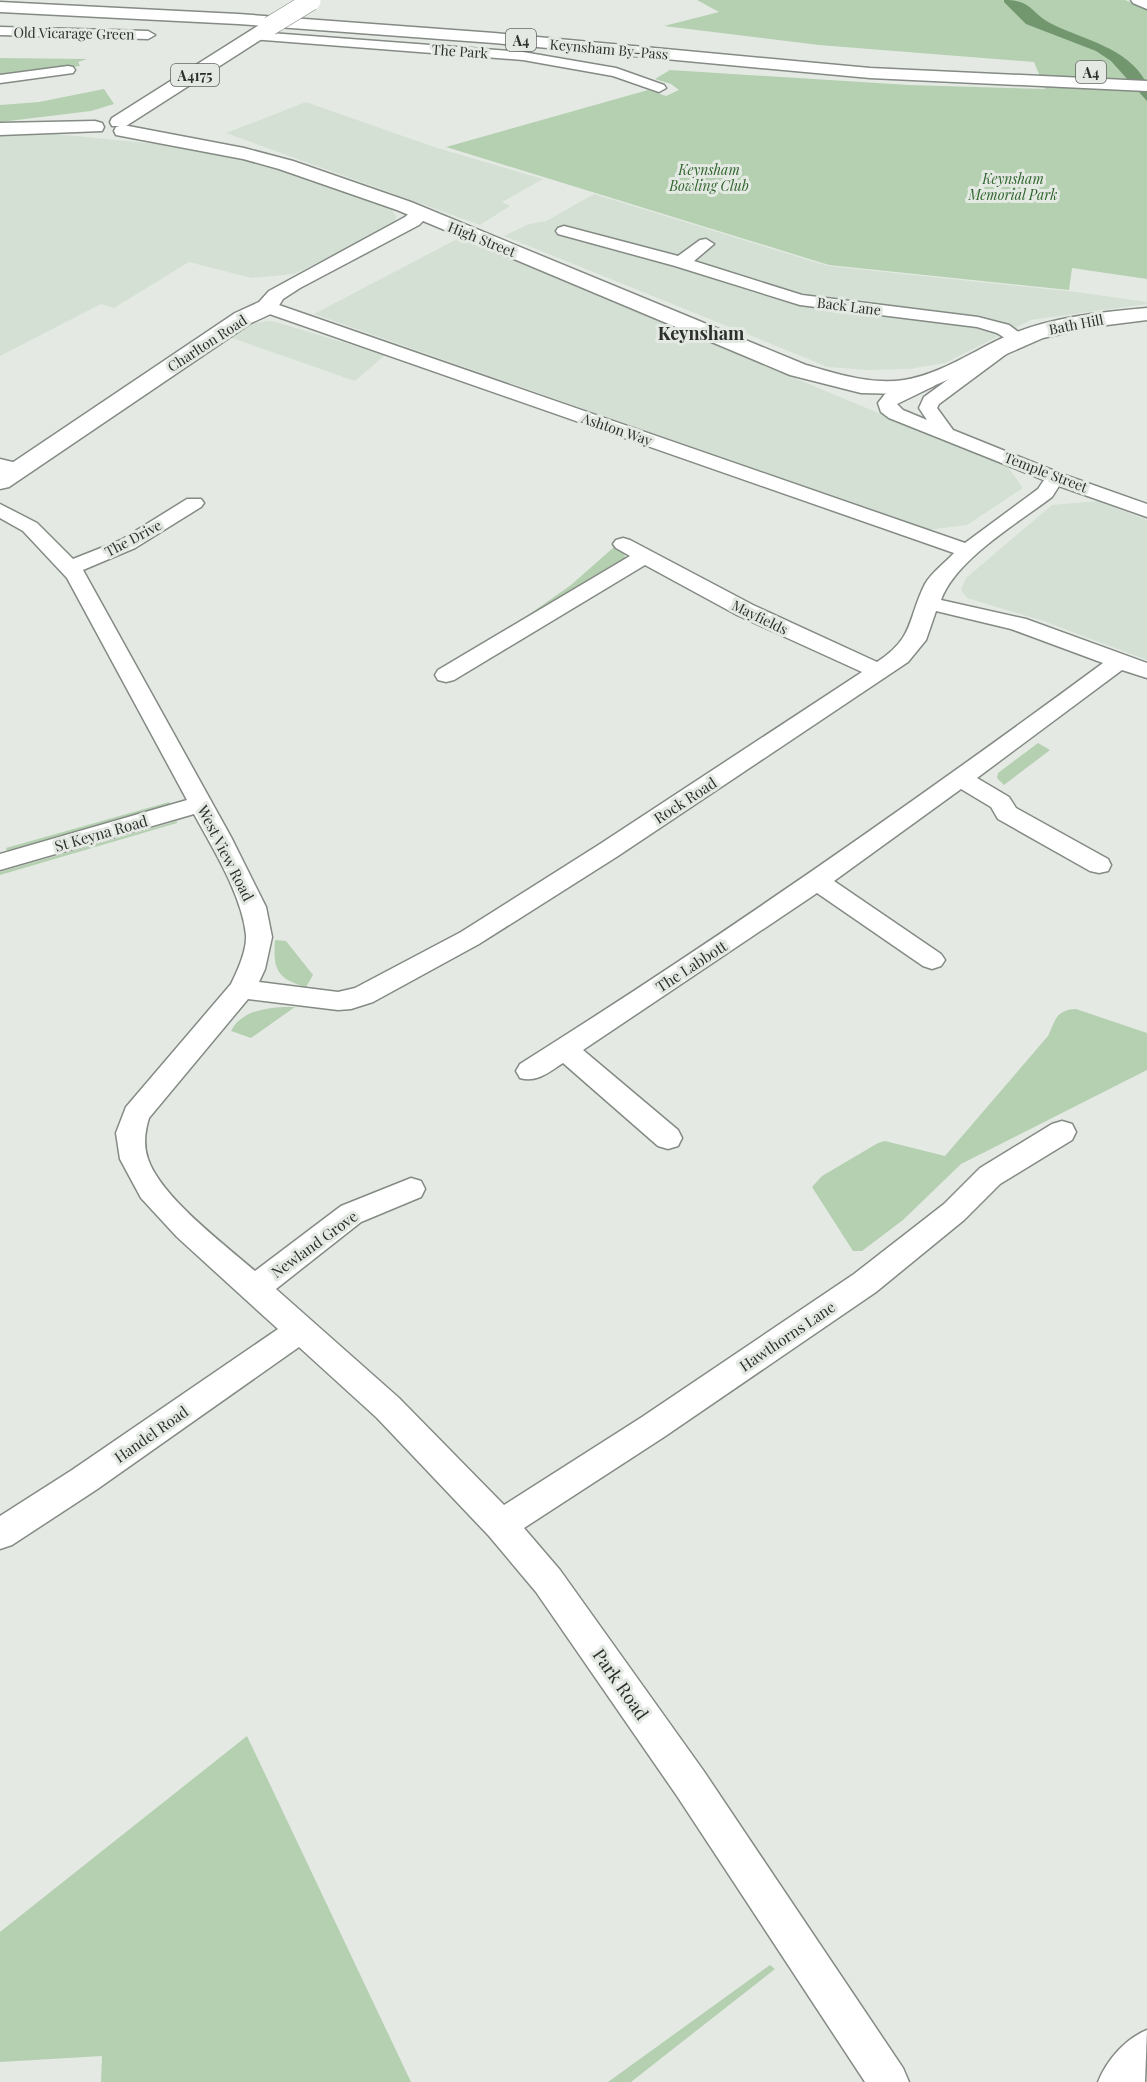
<svg xmlns="http://www.w3.org/2000/svg" width="1147" height="2082" font-family="'Playfair Display',serif">
<style>
.built{fill:#d4e0d3}
.green{fill:#b4d0b1}
.water{fill:#72976f}
.lines{fill:none;stroke-linecap:round;stroke-linejoin:round}
.minor-casing{stroke:#848a84;stroke-width:3}
.tertiary-casing{stroke:#848a84;stroke-width:3}
.secondary-casing{stroke:#848a84;stroke-width:3}
.primary-casing{stroke:#848a84;stroke-width:3}
.trunk-casing{stroke:#848a84;stroke-width:3}
.minor{fill:#fff;fill-rule:evenodd}
.tertiary{fill:#fff;fill-rule:evenodd}
.secondary{fill:#fff;fill-rule:evenodd}
.primary{fill:#fff;fill-rule:evenodd}
.trunk{fill:#fff;fill-rule:evenodd}
.primary-bridge-casing{stroke:#848a84;stroke-width:20;stroke-linecap:butt}
.primary-bridge{stroke:#fff;stroke-width:19}
.labels{text-anchor:middle;dominant-baseline:central;stroke-width:6;stroke-linejoin:round;paint-order:stroke}
.far-street-label{font-size:14px;fill:#2c2f2c;stroke:#e4eae3}
.shield{fill:#e4eae3;stroke:#636763;stroke-width:1.5}
.shield-label{font-size:14px;font-weight:bold;fill:#2c2f2c}
.far-park-label{font-size:14px;font-style:italic;fill:#31652e;stroke:#e4eae3}
.street-label{font-size:15px;fill:#2c2f2c;stroke:#e4eae3}
.far-district-label{font-size:18px;font-weight:bold;fill:#2c2f2c;stroke:#e4eae3}
.near-street-label{font-size:18px;fill:#2c2f2c;stroke:#e4eae3}
</style>
<rect width="100%" height="100%" fill="#e4eae3"/>
<path class="built" d="M 306,102 L 434,147 L 543,179 L 502,202 L 510,206 L 480,225 L 226,133 Z
M 55,134 L 187,147 L 309,176 L 392,210 L 396,216 L 395,224 L 294,274 L 252,278 L 189,262 L 114,308 L 101,304 L 0,356 L 0,136 Z
M 594,194 L 828,266 L 1076,292 L 1147,302 L 1147,304 L 1031,320 L 945,363 L 909,369 L 867,370 L 828,367 L 504,236 L 529,224 L 546,221 Z
M 459,238 L 1008,467 L 1023,488 L 967,525 L 928,530 L 314,314 Z
M 268,321 L 276,322 L 385,355 L 355,381 L 226,336 L 244,325 Z
M 1098,501 L 1147,520 L 1147,660 L 1043,621 L 967,598 L 961,590 L 966,578 L 1052,505 Z"/>
<path class="green" d="M 697,0 L 1125,0 L 1147,9 L 1147,279 L 1072,268 L 1069,290 L 829,265 L 446,147 L 648,90 L 666,96 L 679,90 L 671,84 L 655,79 L 670,70 L 909,85 L 1045,89 L 1034,62 L 819,45 L 664,26 L 719,12 Z
M 0,58 L 87,59 L 78,62 L 80,66 L 0,76 Z
M 104,89 L 114,104 L 91,111 L 0,122 L 0,105 L 39,102 Z
M 614,547 L 624,553 L 626,561 L 504,632 L 571,585 Z
M 1038,743 L 1050,750 L 1004,785 L 997,778 L 998,773 Z
M 169,802 L 171,804 L 7,851 L 6,848 Z
M 177,821 L 177,823 L 0,875 L 0,872 Z
M 275,940 L 286,941 L 313,975 L 306,987 C 276,979 273,968 275,940 Z
M 283,1007 L 295,1007 L 251,1038 L 231,1031 C 240,1012 264,1008 283,1007 Z
M 1076,1009 L 1147,1033 L 1147,1070 L 961,1164 L 903,1220 L 862,1251 L 853,1251 L 812,1187 L 822,1176 L 878,1143 L 885,1141 L 945,1156 L 1048,1036 C 1056,1019 1056,1010 1076,1009 Z
M 247,1736 L 411,2082 L 101,2082 L 102,2056 L 0,2062 L 0,1932 Z
M 770,1965 L 775,1969 L 631,2082 L 608,2082 Z"/>
<path class="water" d="M 1004,0 C 1033,0 1030,13 1052,24 C 1084,40 1127,47 1146,82 C 1147,87 1147,95 1147,101 L 1111,61 L 1096,51 L 1026,24 L 1004,2 Z"/>
<g class="lines">
<defs>
<path id="minor" d="M 0,27 L 148,31 L 155,35 L 148,39 L 0,35 Z
M 257,32 L 523,52 L 616,68 L 664,85 L 666,88 L 659,92 L 613,76 L 523,60 L 252,39 L 250,36 Z
M 68,66 L 73,67 L 75,70 L 73,73 L 0,83 L 0,75 Z
M 564,226 L 678,256 L 700,240 L 706,239 L 714,244 L 694,261 L 802,295 L 978,317 L 1009,325 L 1028,339 L 1025,343 L 1015,343 L 1013,349 L 939,404 L 937,408 L 953,430 L 1062,474 L 1147,504 L 1147,517 L 1059,486 L 1052,497 C 1018,523 956,559 941,600 L 1026,619 L 1147,663 L 1147,678 L 1122,670 L 977,778 L 1009,797 L 1016,808 L 1108,859 L 1111,865 L 1108,871 L 1099,873 L 1090,871 L 998,819 L 991,807 L 961,789 L 834,881 L 941,954 L 945,960 L 941,966 L 932,969 L 923,966 L 817,893 L 583,1050 L 678,1130 L 682,1138 L 678,1146 L 668,1149 L 658,1146 L 563,1063 C 549,1072 537,1083 520,1078 L 516,1071 L 520,1064 C 720,938 913,803 1103,663 L 1011,629 L 936,611 L 926,640 L 908,662 L 618,856 L 479,944 L 373,1002 L 351,1009 L 338,1010 L 248,999 L 149,1118 C 145,1131 143,1145 148,1159 C 161,1197 224,1244 255,1271 L 341,1206 L 411,1178 L 421,1181 L 425,1189 L 421,1197 L 361,1222 L 276,1289 L 399,1398 L 504,1505 L 642,1417 L 854,1274 L 944,1204 L 980,1168 L 1052,1124 L 1062,1121 L 1072,1124 L 1076,1132 L 1072,1140 L 1000,1184 L 964,1220 L 876,1292 L 664,1437 L 524,1528 L 560,1570 L 703,1770 L 903,2068 L 909,2082 L 865,2082 L 677,1796 L 536,1592 L 489,1536 L 377,1418 L 299,1347 L 96,1490 L 12,1545 L 0,1549 L 0,1516 L 72,1470 L 278,1329 L 177,1237 L 141,1198 L 120,1159 L 116,1133 L 126,1107 L 231,984 C 238,970 247,950 246,935 C 242,895 213,849 194,814 L 0,870 L 0,854 L 187,800 L 67,578 L 23,531 L 0,518 L 0,504 L 37,523 L 73,559 L 121,540 L 187,499 L 201,499 L 204,503 L 201,507 L 135,548 L 83,570 L 231,837 L 266,907 L 272,937 L 265,969 L 259,982 L 338,992 L 355,988 L 461,932 L 600,844 L 862,672 L 737,615 L 645,565 L 454,680 L 446,682 L 438,680 L 435,675 L 438,670 L 630,556 L 616,548 L 613,544 L 616,540 L 623,538 L 630,540 L 753,605 L 877,662 C 915,637 907,620 925,584 C 931,573 945,563 954,553 L 261,311 L 258,307 L 261,303 L 273,303 L 965,543 L 1038,489 L 1044,480 L 889,418 L 881,412 L 878,403 L 885,394 L 927,376 L 934,378 L 936,382 L 934,386 L 897,404 L 903,410 L 927,420 L 919,408 L 924,397 L 1001,341 L 1008,340 L 997,333 L 977,327 L 800,305 L 675,266 L 558,234 L 556,231 L 558,228 Z
M 0,459 L 25,465 L 28,469 L 25,473 L 18,475 L 0,471 Z
M 1147,2030 L 1145,2082 L 1098,2082 C 1107,2060 1125,2039 1147,2030 Z"/>
<path id="tertiary" d="M 1131,0 L 1147,0 L 1147,9 L 1133,3 Z
M 420,208 L 427,210 L 430,214 L 419,225 L 300,288 L 283,299 L 275,312 L 251,323 L 9,487 L 0,489 L 0,471 L 235,313 L 259,302 L 269,291 L 405,217 L 413,210 Z"/>
<path id="secondary" d="M 123,125 L 244,148 L 293,161 L 411,202 L 806,365 C 838,374 871,385 904,380 C 942,374 974,350 1009,335 C 1053,317 1100,312 1147,308 L 1147,320 L 1091,327 L 1043,338 L 931,387 L 903,394 L 861,393 L 790,375 L 397,210 L 279,169 L 243,159 L 116,135 L 114,131 L 116,127 Z"/>
<path id="primary" d="M 270,21 L 276,22 L 278,26 L 276,30 L 126,126 L 112,126 L 110,122 L 112,118 L 264,22 Z
M 95,121 L 102,123 L 104,127 L 102,131 L 0,135 L 0,123 Z"/>
<path id="trunk" d="M 0,2 L 238,14 L 494,33 L 870,68 L 1147,81 L 1147,91 L 870,78 L 494,43 L 238,24 L 0,12 Z"/>
</defs>
<use href="#minor" class="minor-casing"/>
<use href="#tertiary" class="tertiary-casing"/>
<use href="#secondary" class="secondary-casing"/>
<use href="#primary" class="primary-casing"/>
<use href="#trunk" class="trunk-casing"/>
<use href="#minor" class="minor"/>
<use href="#tertiary" class="tertiary"/>
<use href="#secondary" class="secondary"/>
<use href="#primary" class="primary"/>
<use href="#trunk" class="trunk"/>
<defs>
<path id="primary-bridge" d="M 270,26 L 311,1"/>
</defs>
<use href="#primary-bridge" class="primary-bridge-casing"/>
<use href="#primary-bridge" class="primary-bridge"/>
</g>
<g class="labels">
<g class="far-street-label">
<text transform="translate(74 33) rotate(1)">Old Vicarage Green</text>
<text transform="translate(609 49) rotate(5)">Keynsham By-Pass</text>
<text transform="translate(460 51) rotate(4)">The Park</text>
<text transform="translate(482 239) rotate(22)">High Street</text>
<text transform="translate(849 306) rotate(7)">Back Lane</text>
<text transform="translate(1076 324) rotate(-11)">Bath Hill</text>
<text transform="translate(207 343) rotate(-33)">Charlton Road</text>
<text transform="translate(617 429) rotate(19)">Ashton Way</text>
<text transform="translate(1046 472) rotate(21)">Temple Street</text>
<text transform="translate(133 538) rotate(-28)">The Drive</text>
<text transform="translate(760 617) rotate(26)">Mayfields</text>
</g>
<g class="shield">
<rect x="506" y="29" width="30" height="22" rx="4.5"/>
<rect x="1076" y="61" width="30" height="22" rx="4.5"/>
<rect x="171" y="64" width="48" height="22" rx="4.5"/>
</g>
<g class="shield-label">
<text x="521" y="40">A4</text>
<text x="1091" y="72">A4</text>
<text x="195" y="75">A4175</text>
</g>
<g class="far-park-label">
<text x="709" y="169">Keynsham<tspan x="709" dy="16">Bowling Club</tspan></text>
<text x="1013" y="178">Keynsham<tspan x="1013" dy="16">Memorial Park</tspan></text>
</g>
<g class="street-label">
<text transform="translate(685 800) rotate(-33)">Rock Road</text>
<text transform="translate(101 833) rotate(-16)">St Keyna Road</text>
<text transform="translate(226 853) rotate(63)">West View Road</text>
<text transform="translate(691 966) rotate(-33)">The Labbott</text>
<text transform="translate(314 1244) rotate(-36)">Newland Grove</text>
<text transform="translate(787 1336) rotate(-34)">Hawthorns Lane</text>
<text transform="translate(151 1434) rotate(-35)">Handel Road</text>
</g>
<g class="far-district-label">
<text x="701" y="333">Keynsham</text>
</g>
<g class="near-street-label">
<text transform="translate(621 1684) rotate(55)">Park Road</text>
</g>
</g>
</svg>
